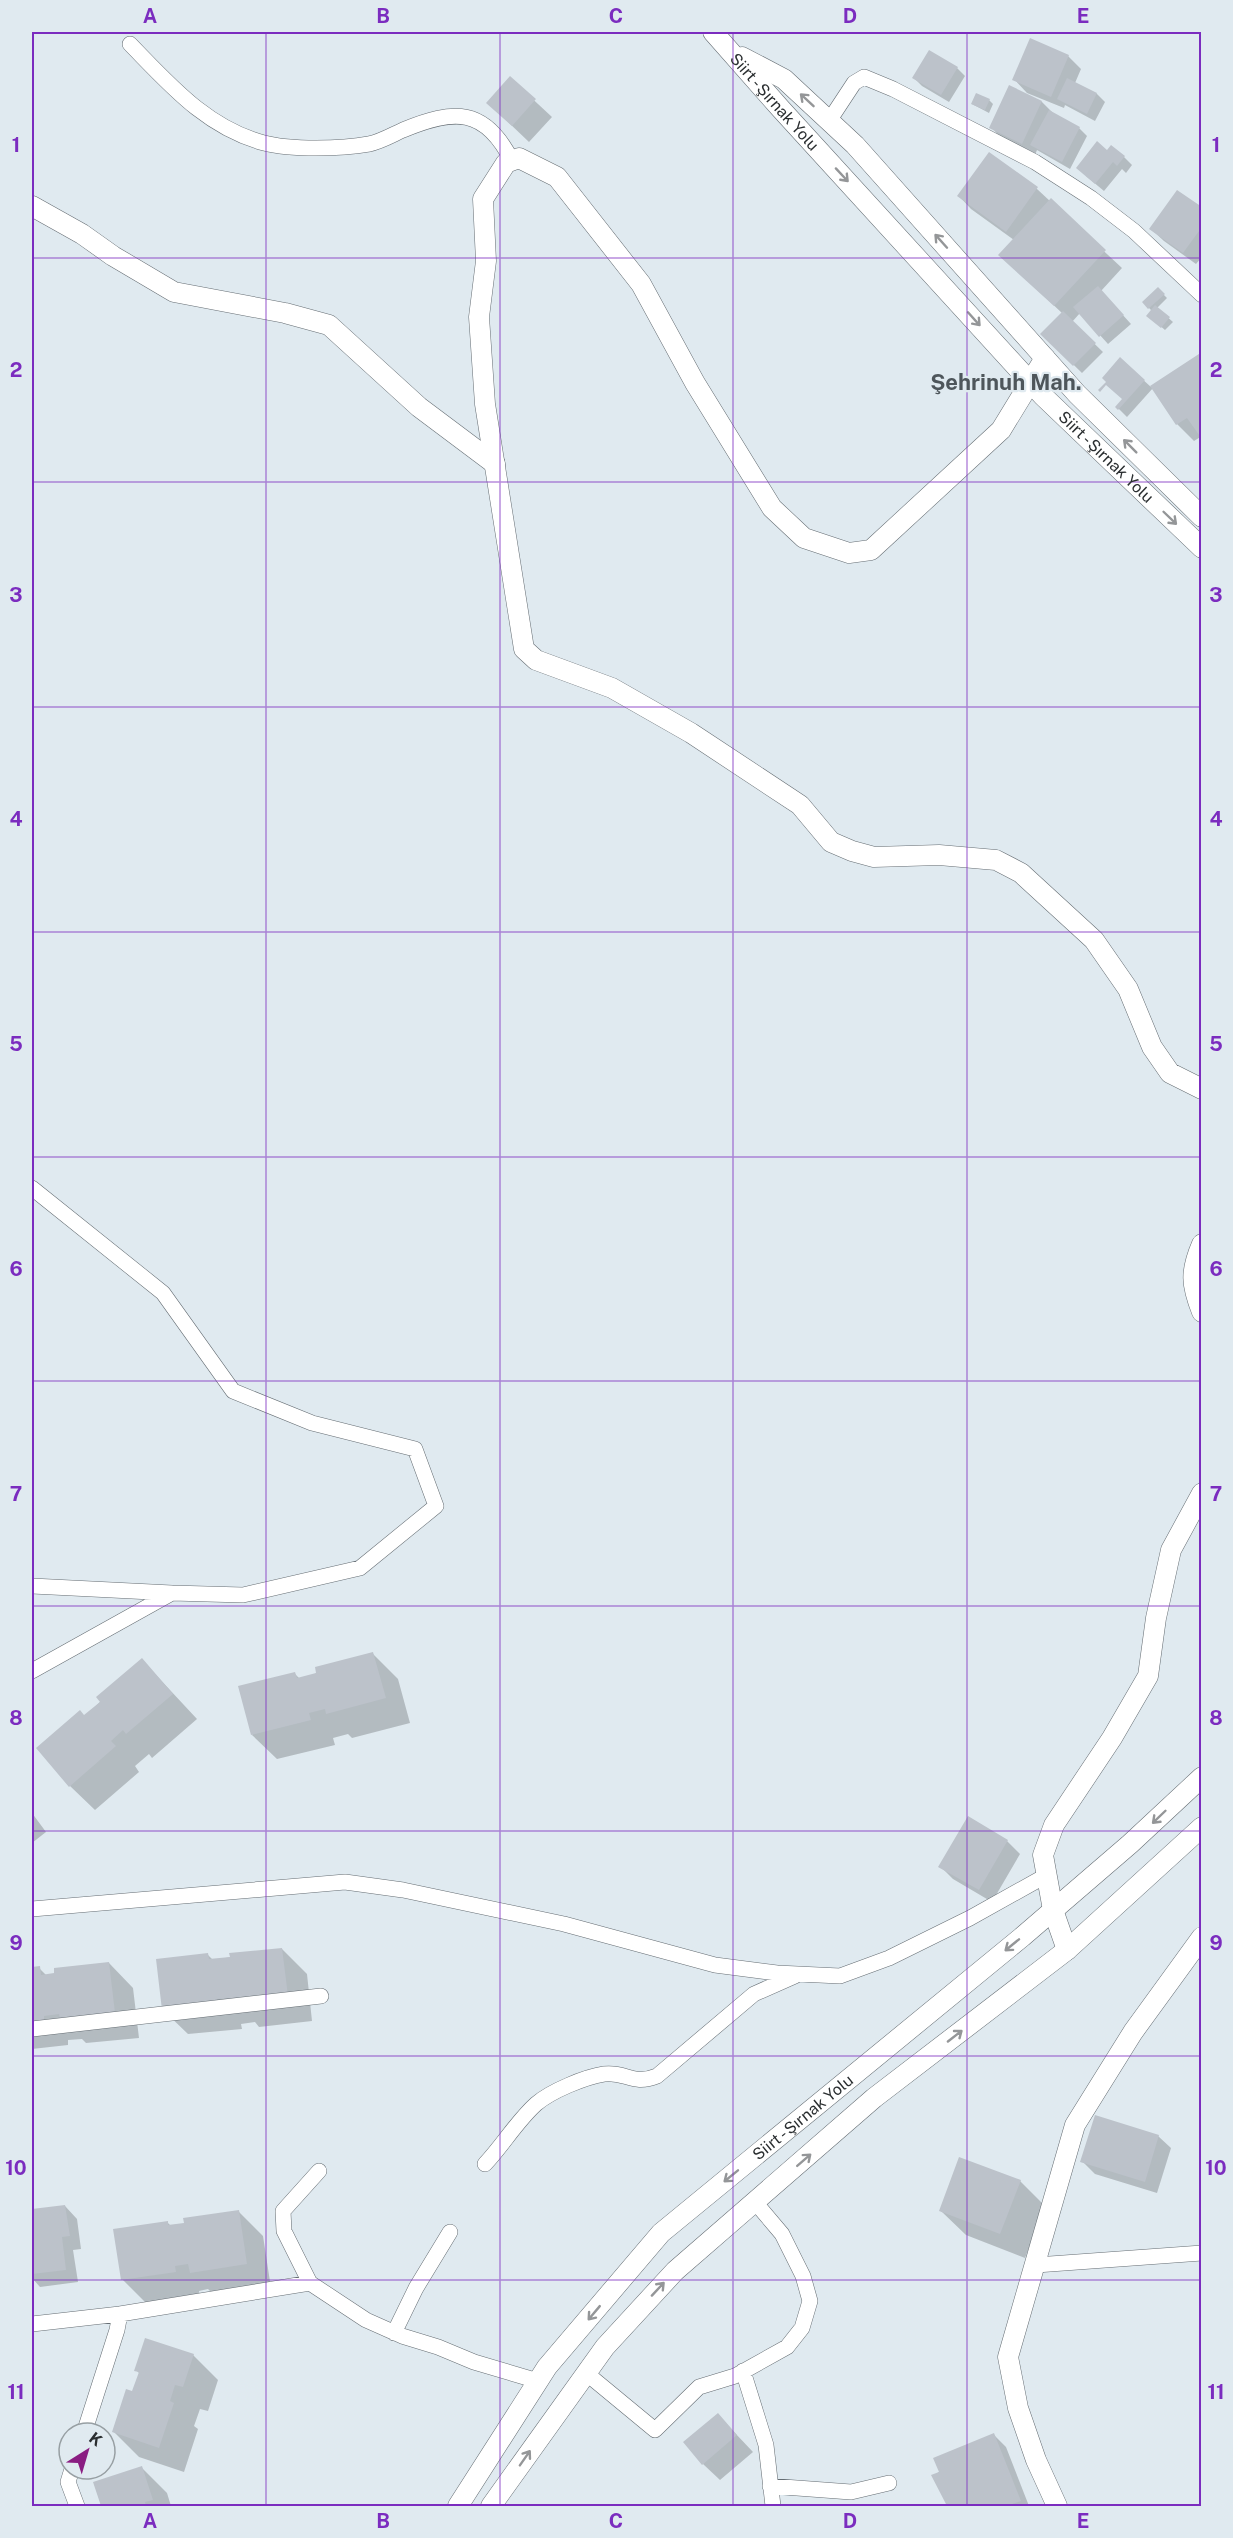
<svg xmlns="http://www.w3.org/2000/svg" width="1233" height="2538" font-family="'Public Sans',sans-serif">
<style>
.shadow{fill:#0003}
.building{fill:#bcc2ca}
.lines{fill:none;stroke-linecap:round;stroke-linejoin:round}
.minor-casing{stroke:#656d73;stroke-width:16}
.tertiary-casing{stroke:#656d73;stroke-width:21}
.minor{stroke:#fff;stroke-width:15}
.tertiary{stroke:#fff;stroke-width:20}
.oneway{stroke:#949698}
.grid{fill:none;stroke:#7b2cbf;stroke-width:1.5;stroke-opacity:0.55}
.labels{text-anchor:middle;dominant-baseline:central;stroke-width:4.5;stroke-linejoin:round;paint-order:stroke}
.street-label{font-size:16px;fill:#2a2e30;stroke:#e0eaf0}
.district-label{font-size:22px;font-weight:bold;fill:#4e565b;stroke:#e0eaf0}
.neatline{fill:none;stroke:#7b2cbf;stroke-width:2}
.grid-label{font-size:20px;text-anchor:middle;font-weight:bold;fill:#7b2cbf}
</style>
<rect width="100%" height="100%" fill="#e0eaf0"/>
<path class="shadow" d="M 1068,56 L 1081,69 L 1075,83 L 1097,94 L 1105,102 L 1095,121 L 1065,105 L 1064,108 L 1027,93 L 1014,79 Z
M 957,68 L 965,76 L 949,102 L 922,86 L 914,78 Z
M 510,78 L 552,117 L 529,142 L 505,119 Z
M 1010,87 L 1042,102 L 1055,115 L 1079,128 L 1087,136 L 1070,169 L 1037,150 L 1035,155 L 1003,140 L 991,127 Z
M 989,100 L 993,104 L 989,113 L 972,104 Z
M 1107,152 L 1124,157 L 1132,165 L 1126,173 L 1122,169 L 1104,191 L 1086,176 Z
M 989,154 L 1037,189 L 1122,268 L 1101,291 L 1131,324 L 1108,344 L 1080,313 L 1072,322 L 1103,352 L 1082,373 L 1042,334 L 1062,313 L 1017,271 L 1014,240 L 971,209 L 959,196 Z
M 1202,209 L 1202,257 L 1196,264 L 1164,241 L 1151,229 Z
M 1158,289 L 1167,298 L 1157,308 L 1173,322 L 1165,330 L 1152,319 L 1152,311 L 1144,303 Z
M 1202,353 L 1202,436 L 1194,441 L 1177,424 L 1153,388 L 1127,417 L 1117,407 L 1124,399 L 1120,359 L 1151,387 Z
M 373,1654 L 398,1679 L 410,1723 L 352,1738 L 348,1734 L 333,1738 L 335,1745 L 277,1759 L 252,1735 L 294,1673 L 300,1679 Z
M 142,1660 L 197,1719 L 152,1758 L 149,1754 L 135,1766 L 139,1772 L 95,1810 L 70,1786 L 85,1717 Z
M 32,1813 L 46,1832 L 32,1843 Z
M 1007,1841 L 1020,1854 L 992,1902 L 953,1879 L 940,1866 Z
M 282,1949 L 307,1974 L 312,2021 L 259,2027 L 255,2022 L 241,2024 L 242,2029 L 188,2034 L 163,2010 L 208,1955 L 213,1960 Z
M 109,1963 L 133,1988 L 139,2038 L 86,2043 L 82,2039 L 68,2040 L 68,2045 L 32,2049 L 32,1969 L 39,1968 L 47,1976 Z
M 1158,2136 L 1171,2148 L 1157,2193 L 1095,2174 L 1082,2161 Z
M 1020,2181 L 1045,2206 L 1025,2258 L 966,2235 L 941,2211 Z
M 65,2206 L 77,2219 L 81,2249 L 73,2250 L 78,2282 L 40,2287 L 32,2278 L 32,2211 Z
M 239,2212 L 263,2236 L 271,2288 L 216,2297 L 208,2289 L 199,2291 L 200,2296 L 147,2304 L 122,2279 L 167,2222 L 172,2227 Z
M 193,2355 L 218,2380 L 208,2411 L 200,2409 L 194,2426 L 198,2429 L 184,2472 L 139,2457 L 114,2432 L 133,2393 L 140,2374 L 136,2370 Z
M 718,2415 L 753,2452 L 720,2480 L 703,2464 Z
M 994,2435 L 1006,2447 L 1029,2506 L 948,2506 L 933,2476 Z
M 142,2468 L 167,2493 L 171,2506 L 102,2506 L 95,2483 Z"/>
<path class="building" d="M 1030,38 L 1069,55 L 1051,97 L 1012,80 Z
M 929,50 L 958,67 L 941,95 L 912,78 Z
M 510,76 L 536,99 L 512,126 L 486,103 Z
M 1067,78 L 1097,93 L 1087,114 L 1057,99 Z
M 1009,85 L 1042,101 L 1022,144 L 989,128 Z
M 976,93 L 990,99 L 985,110 L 971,104 Z
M 1049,110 L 1080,127 L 1062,162 L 1030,145 Z
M 1097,141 L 1107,150 L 1111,145 L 1125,156 L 1117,166 L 1113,162 L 1095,184 L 1076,168 Z
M 989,152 L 1038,187 L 1006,232 L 957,196 Z
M 1177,190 L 1202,207 L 1202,227 L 1183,253 L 1149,229 Z
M 1051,198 L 1106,250 L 1054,306 L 998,255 Z
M 1098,286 L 1124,315 L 1099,337 L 1073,307 Z
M 1158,287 L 1165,294 L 1148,309 L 1142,302 Z
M 1155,305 L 1170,317 L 1161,328 L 1146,316 Z
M 1063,311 L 1096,343 L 1073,366 L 1040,334 Z
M 1202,352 L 1202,439 L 1187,418 L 1176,425 L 1150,386 Z
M 1120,357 L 1145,380 L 1118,410 L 1115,407 L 1122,399 L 1106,385 L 1100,392 L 1098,390 L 1106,382 L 1102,378 Z
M 373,1652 L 386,1698 L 326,1714 L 325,1709 L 309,1713 L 311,1720 L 251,1735 L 238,1686 L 295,1672 L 297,1678 L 316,1673 L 315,1667 Z
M 142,1658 L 173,1694 L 126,1734 L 123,1730 L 111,1741 L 116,1746 L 69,1787 L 36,1748 L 80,1710 L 84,1715 L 100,1702 L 96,1697 Z
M 968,1816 L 1008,1840 L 979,1890 L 938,1867 Z
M 282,1948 L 288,1996 L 233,2002 L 232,1998 L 217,1999 L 218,2004 L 162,2010 L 156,1959 L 208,1953 L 209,1959 L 230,1957 L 229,1953 Z
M 109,1962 L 115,2013 L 60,2019 L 59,2014 L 44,2016 L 44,2021 L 32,2022 L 32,1967 L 40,1966 L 41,1975 L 54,1973 L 54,1968 Z
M 1095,2115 L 1159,2135 L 1145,2182 L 1080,2162 Z
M 959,2157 L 1021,2180 L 1000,2234 L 939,2211 Z
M 65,2205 L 70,2236 L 62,2237 L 66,2270 L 32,2274 L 32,2209 Z
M 239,2210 L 247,2264 L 190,2273 L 188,2264 L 175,2266 L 176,2272 L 121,2280 L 113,2229 L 168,2221 L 168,2225 L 184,2223 L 183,2218 Z
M 145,2338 L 194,2354 L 183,2387 L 175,2385 L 170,2401 L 174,2403 L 159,2448 L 112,2432 L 126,2389 L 132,2391 L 139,2372 L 134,2371 Z
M 718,2413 L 737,2435 L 702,2465 L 683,2442 Z
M 994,2433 L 1021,2501 L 1006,2506 L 947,2506 L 931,2475 L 939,2472 L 933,2458 Z
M 142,2466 L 153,2500 L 145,2502 L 146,2506 L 101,2506 L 93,2482 Z"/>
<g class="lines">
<defs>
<path id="minor" d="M 130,44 C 170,85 207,128 264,143 C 291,150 341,149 369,144 C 380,142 392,135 403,130 C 454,109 485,107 512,161
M 829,121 L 854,83 L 864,77 L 893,89 L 1035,162 L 1091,198 L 1134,231 L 1202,295
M 32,1188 L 163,1293 L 233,1391 L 312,1423 L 415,1449 L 436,1506 L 360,1568 L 243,1595 L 172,1593 L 32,1671
M 32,1586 L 172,1593
M 32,1909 L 345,1882 L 403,1890 L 564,1924 L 715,1965 L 777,1973 L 840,1976 L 889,1958 L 970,1918 L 1047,1875
M 32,2029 L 321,1996
M 485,2164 C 503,2145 517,2121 536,2104 C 551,2091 585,2077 604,2074 C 626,2071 632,2086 657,2076 L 754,1994 L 795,1976
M 319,2171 L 283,2211 L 284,2231 L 310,2283 L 366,2320 L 402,2336 L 438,2347 L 474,2362 L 538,2381
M 1036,2265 L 1202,2253
M 32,2324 L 120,2314 L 310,2283
M 394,2333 L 416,2288 L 450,2232
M 743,2371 L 766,2445 L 773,2506
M 586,2373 L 655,2430 L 699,2387 L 735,2376 L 787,2347 L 802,2328 L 810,2301 L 803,2276 L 782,2234 L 755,2202
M 84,2433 L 117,2330 L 120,2314
M 72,2469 L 68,2482 L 77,2506
M 770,2486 L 851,2492 L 889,2483"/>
<g id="tertiary">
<path id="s1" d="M 713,32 L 780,108 L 1043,396 L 1202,548"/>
<path d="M 742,57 L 784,79 L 855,145 L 1077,394 L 1202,517"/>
<path d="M 32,206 L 82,234 L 113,256 L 174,292 L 285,313 L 329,325 L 419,407 L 495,464"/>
<path d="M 1045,358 L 1001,430 L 871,550 L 849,553 L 804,538 L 772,508 L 695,383 L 641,284 L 557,177 L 519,158 L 506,163 L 483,199 L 486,261 L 479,317 L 485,404 L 524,649 L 536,660 L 612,688 L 691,733 L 800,805 L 831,842 L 852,851 L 874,857 L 939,855 L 996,860 L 1021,873 L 1094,940 L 1128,989 L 1152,1047 L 1170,1073 L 1202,1089"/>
<path d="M 1202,1244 C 1190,1272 1191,1284 1202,1312"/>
<path d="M 1067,1950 L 1053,1910 L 1043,1855 L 1054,1825 L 1112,1738 L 1148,1676 L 1156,1618 L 1171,1550 L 1202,1493"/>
<path id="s2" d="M 458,2506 L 547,2367 L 661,2233 L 1022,1937 L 1130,1844 L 1202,1777"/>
<path d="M 491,2506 L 605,2347 L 675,2271 L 874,2098 L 1067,1950 L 1202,1827"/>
<path d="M 1057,2506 L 1036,2460 L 1018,2408 L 1008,2357 L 1075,2125 L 1133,2032 L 1202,1937"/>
</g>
</defs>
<use href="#minor" class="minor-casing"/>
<use href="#tertiary" class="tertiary-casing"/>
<use href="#minor" class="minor"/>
<use href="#tertiary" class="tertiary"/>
</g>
<defs><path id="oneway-shaft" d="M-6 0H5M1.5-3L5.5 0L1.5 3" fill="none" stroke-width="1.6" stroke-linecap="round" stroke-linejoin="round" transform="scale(1.5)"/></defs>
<g class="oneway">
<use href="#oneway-shaft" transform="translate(807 100) rotate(-137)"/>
<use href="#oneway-shaft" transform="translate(842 175) rotate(47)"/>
<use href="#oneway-shaft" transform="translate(941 241) rotate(-132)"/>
<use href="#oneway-shaft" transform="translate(974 319) rotate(48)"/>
<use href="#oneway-shaft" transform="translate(1130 446) rotate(-135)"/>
<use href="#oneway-shaft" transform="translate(1170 518) rotate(44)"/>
<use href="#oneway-shaft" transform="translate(1159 1817) rotate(136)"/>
<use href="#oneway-shaft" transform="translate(1012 1945) rotate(141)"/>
<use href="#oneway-shaft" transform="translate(955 2036) rotate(-38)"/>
<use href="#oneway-shaft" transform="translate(804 2160) rotate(-41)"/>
<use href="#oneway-shaft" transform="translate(731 2176) rotate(141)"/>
<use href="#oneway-shaft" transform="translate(658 2289) rotate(-47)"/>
<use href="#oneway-shaft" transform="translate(594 2313) rotate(130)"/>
<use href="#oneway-shaft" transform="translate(525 2458) rotate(-55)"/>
</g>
<path class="grid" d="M 266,32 L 266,2506M 500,32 L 500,2506M 733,32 L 733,2506M 967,32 L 967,2506M 32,258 L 1202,258M 32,482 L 1202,482M 32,707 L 1202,707M 32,932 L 1202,932M 32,1157 L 1202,1157M 32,1381 L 1202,1381M 32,1606 L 1202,1606M 32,1831 L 1202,1831M 32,2056 L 1202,2056M 32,2280 L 1202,2280"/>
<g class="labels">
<g class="street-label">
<text stroke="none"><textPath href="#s1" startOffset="93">Siirt - Şırnak Yolu</textPath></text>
<text stroke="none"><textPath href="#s1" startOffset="579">Siirt - Şırnak Yolu</textPath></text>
<text stroke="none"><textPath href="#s2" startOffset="524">Siirt - Şırnak Yolu</textPath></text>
</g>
<g class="district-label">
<text x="1006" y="382">Şehrinuh Mah.</text>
</g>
</g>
<rect width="1233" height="2538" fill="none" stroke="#e0eaf0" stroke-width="66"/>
<g transform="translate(87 2451) rotate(37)"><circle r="28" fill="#e0eaf0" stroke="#979fa3" stroke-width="1.5"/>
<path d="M0-4.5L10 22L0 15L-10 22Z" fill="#8a1d82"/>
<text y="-9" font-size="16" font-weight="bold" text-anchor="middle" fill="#2a2e30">K</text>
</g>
<rect x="33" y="33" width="1167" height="2472" class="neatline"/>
<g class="grid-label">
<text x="150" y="23">A</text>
<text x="383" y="23">B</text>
<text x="616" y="23">C</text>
<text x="850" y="23">D</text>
<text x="1083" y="23">E</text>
<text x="16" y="152">1</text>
<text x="1216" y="152">1</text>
<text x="16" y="377">2</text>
<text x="1216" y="377">2</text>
<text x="16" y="602">3</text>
<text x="1216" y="602">3</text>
<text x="16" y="826">4</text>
<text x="1216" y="826">4</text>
<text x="16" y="1051">5</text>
<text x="1216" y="1051">5</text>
<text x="16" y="1276">6</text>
<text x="1216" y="1276">6</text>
<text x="16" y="1501">7</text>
<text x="1216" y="1501">7</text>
<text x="16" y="1725">8</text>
<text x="1216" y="1725">8</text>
<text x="16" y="1950">9</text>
<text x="1216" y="1950">9</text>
<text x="16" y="2175">10</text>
<text x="1216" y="2175">10</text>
<text x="16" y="2399">11</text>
<text x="1216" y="2399">11</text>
<text x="150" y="2528">A</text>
<text x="383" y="2528">B</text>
<text x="616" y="2528">C</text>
<text x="850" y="2528">D</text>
<text x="1083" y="2528">E</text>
</g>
</svg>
